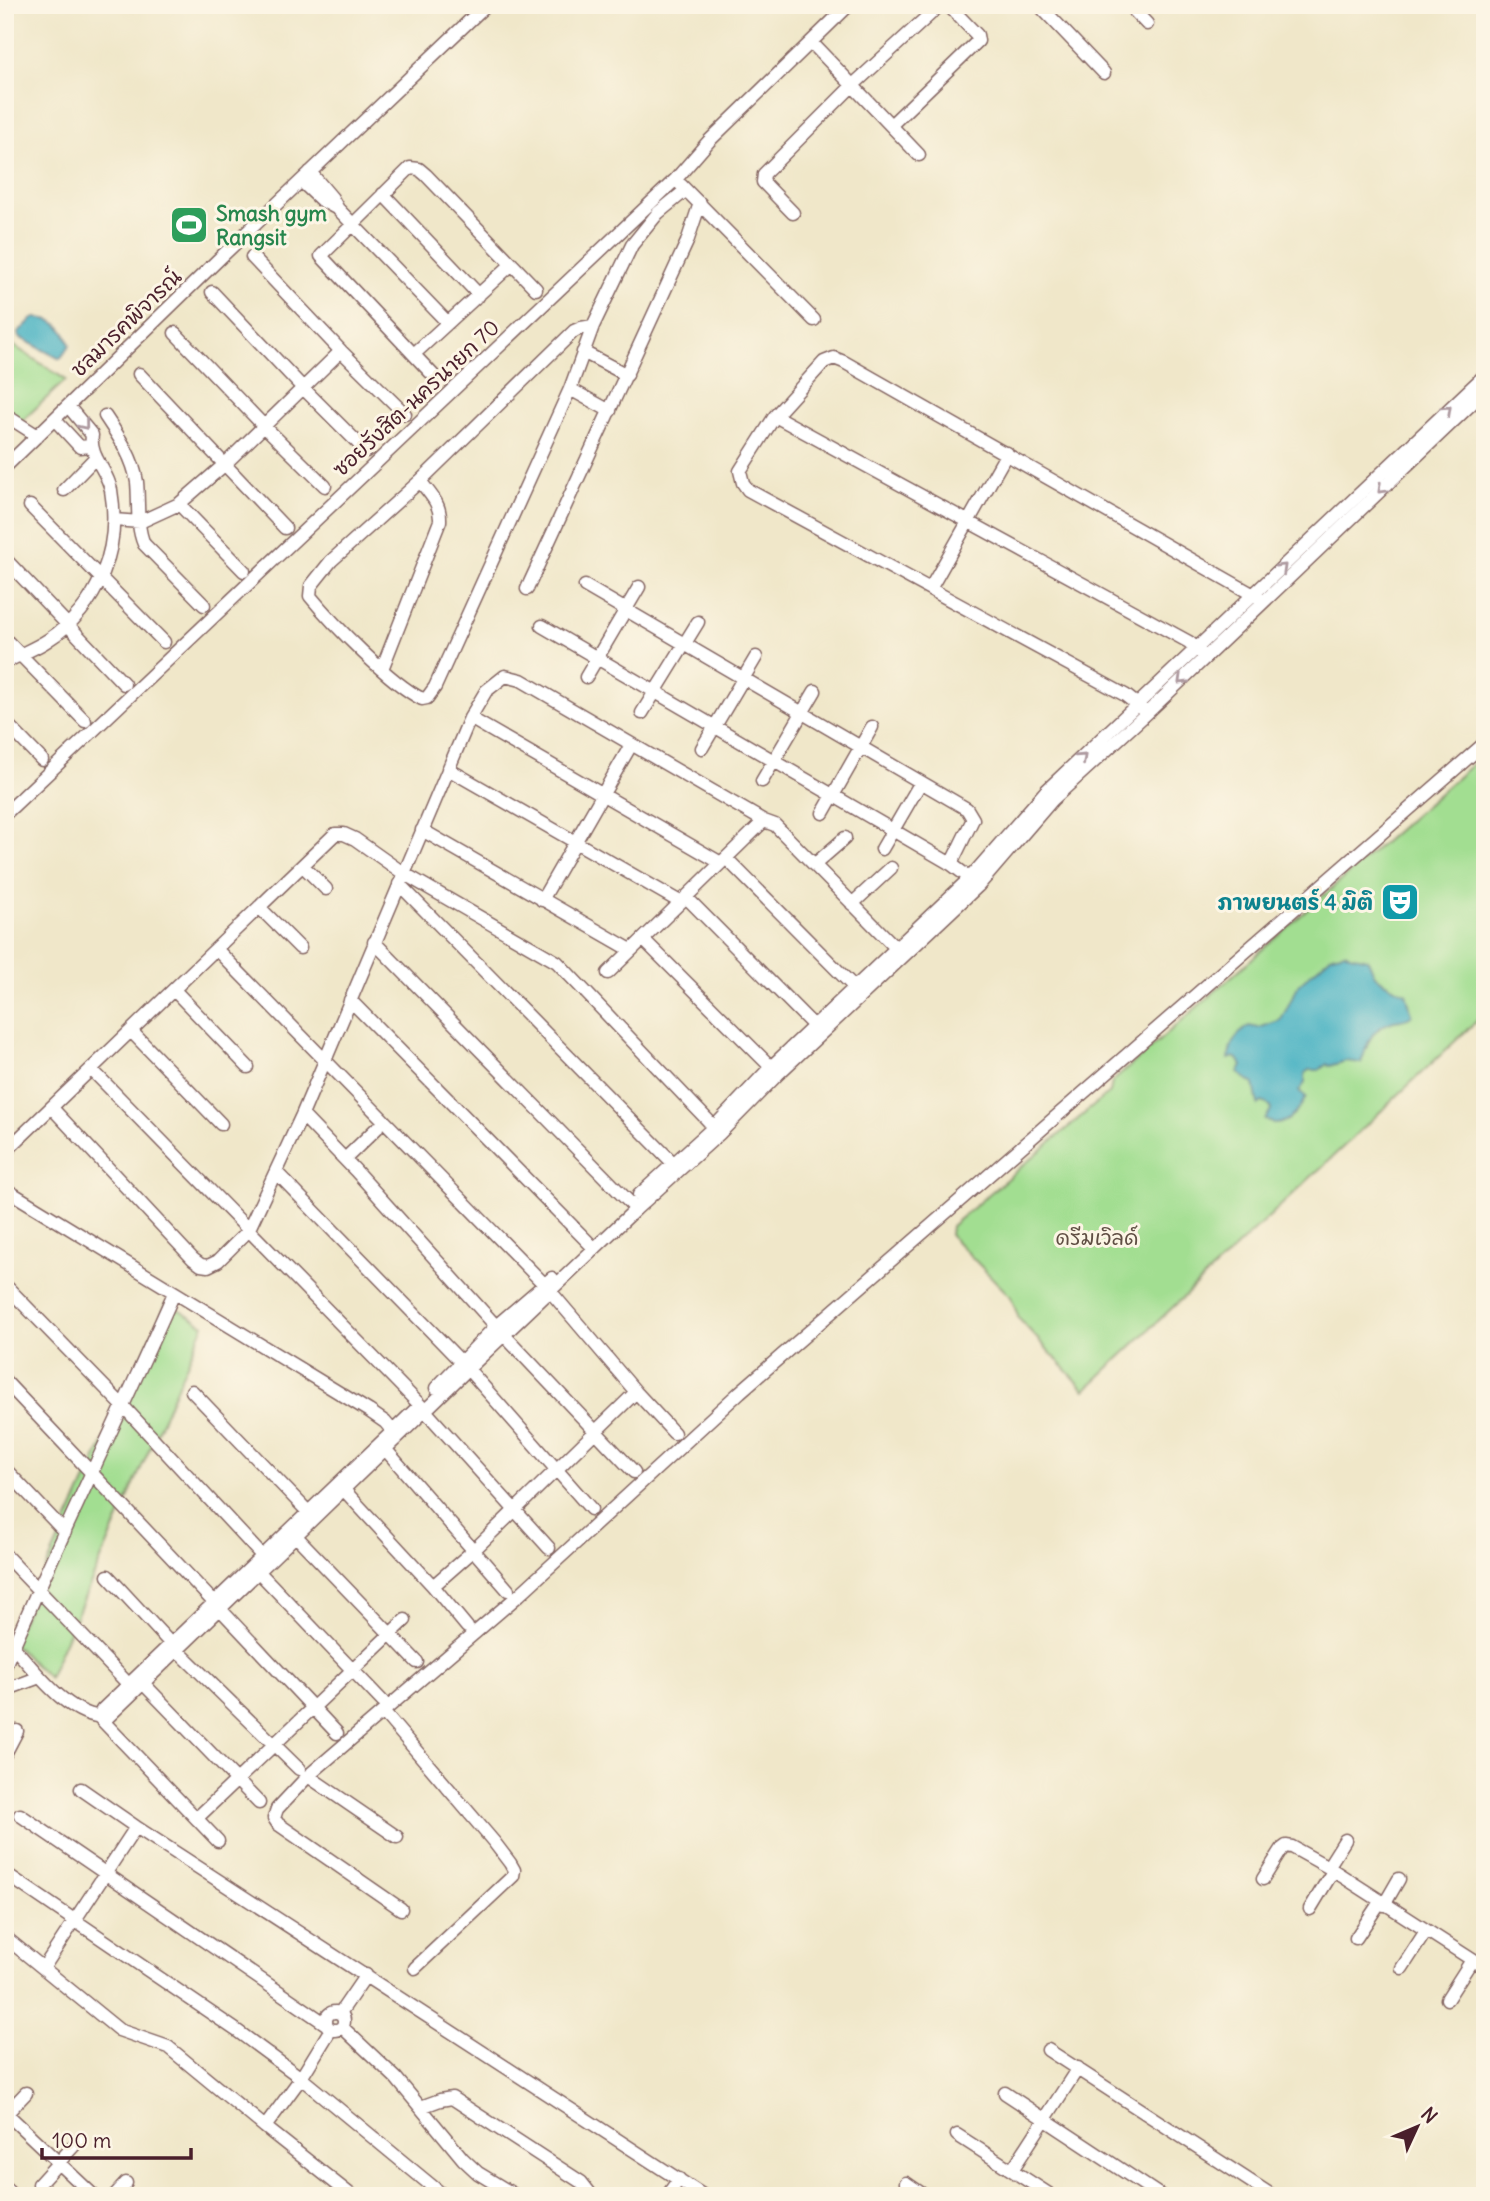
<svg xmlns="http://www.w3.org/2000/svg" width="1490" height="2201" font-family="Delius,'Playpen Sans Thai',sans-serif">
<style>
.green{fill:#a2de91;stroke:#767e5e;stroke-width:2}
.water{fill:#45b1c2;stroke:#486876;stroke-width:2}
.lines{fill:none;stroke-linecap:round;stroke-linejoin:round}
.minor-casing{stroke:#846562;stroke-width:15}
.minor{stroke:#fff;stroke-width:12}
.oneway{stroke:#ae9aa0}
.labels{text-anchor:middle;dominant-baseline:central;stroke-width:6;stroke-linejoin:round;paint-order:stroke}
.leisure-label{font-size:21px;font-weight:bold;fill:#27864d;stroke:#fcf5e5;text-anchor:start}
.street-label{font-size:21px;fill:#4a1f2b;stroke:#fcf5e5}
.culture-label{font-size:21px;font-weight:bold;fill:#0d838f;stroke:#fcf5e5;text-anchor:end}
.park-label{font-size:21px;fill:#604f44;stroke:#fcf5e5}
</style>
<rect width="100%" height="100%" fill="#fcf5e5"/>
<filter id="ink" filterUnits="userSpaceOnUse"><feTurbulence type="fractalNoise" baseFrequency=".0143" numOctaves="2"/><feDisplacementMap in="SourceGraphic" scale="14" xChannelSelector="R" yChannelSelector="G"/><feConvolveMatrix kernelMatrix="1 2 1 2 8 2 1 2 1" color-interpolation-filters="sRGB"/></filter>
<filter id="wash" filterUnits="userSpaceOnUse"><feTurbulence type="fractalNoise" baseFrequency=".00686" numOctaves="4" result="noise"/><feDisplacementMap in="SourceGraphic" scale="28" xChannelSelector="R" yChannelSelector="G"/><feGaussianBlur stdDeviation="1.57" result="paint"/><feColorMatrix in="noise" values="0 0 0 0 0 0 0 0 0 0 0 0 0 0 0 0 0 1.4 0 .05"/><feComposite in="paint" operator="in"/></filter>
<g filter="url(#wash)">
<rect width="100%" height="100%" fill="#f0e7c9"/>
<path class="green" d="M 5,340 L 66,380 L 21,422 L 5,412 Z
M 1485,753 L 1485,1013 L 1085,1390 L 1019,1319 L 1011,1297 L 950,1235 L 951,1226 L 1110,1092 L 1112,1082 Z
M 167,1302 L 204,1325 L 49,1678 L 12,1643 Z"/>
<path class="water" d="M 33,318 C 53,317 64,326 70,345 L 60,359 L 19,337 L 18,333 Z
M 1345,952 C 1353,958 1362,956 1367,959 C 1371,963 1371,970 1375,975 C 1384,984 1395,988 1406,993 L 1412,1014 L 1410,1017 C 1405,1020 1400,1020 1394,1021 C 1370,1028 1368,1043 1361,1063 L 1346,1061 L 1329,1066 L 1327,1064 L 1319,1070 L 1309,1070 L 1305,1073 L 1305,1083 L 1299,1091 L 1306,1097 C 1299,1110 1290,1123 1275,1124 L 1265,1119 L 1271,1110 L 1269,1105 L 1262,1102 L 1258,1105 L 1254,1084 L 1238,1073 L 1242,1066 L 1239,1060 L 1234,1057 L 1229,1059 C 1230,1043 1236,1035 1249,1026 L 1259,1028 L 1281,1020 L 1299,984 L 1332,955 Z"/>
</g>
<g filter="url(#ink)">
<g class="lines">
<defs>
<path id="minor" d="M 1039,5 L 1104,73
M 1129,5 L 1147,24
M 811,42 L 919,155
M 891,125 L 978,41 L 977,35 L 948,5
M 310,172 L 332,198 L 338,209 L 448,323
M 301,181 L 321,200 L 338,209
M 681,185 L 814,320
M 383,194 L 479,295
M 793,213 L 763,182 L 764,174 L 852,86 L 940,5
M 252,257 L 341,351 L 405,414
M 212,292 L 303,388 L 366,451
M 593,326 L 581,328 L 574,331 L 420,481 L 331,561 L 311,586 L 310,596 C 333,624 390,683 422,699 L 427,698 L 435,687 L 570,389 L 593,326 L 632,245 L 658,213 L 686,190
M 175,333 L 264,426 L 325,486
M 583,352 L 627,375
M 414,354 L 512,264
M 139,374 L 285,528
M 434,376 L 321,256 L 410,168 L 419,169 L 426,175 L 536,289
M 570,389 L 610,411
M 5,415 L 38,436
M 105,416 C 119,437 133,457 137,482 C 139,502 136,526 144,544 L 204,605
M 775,416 L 1189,642 L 1203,655
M 55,420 L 80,447 L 91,446
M 5,467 L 221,257 L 486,5
M 64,490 L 96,457
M 179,504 L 244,571
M 30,506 L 164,642
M 114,520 L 140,522 L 179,504 L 224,465 L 341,351
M 5,559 L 124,684
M 585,586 L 967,809 L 973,819 L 951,864
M 527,589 L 687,242 L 700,203
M 930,589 L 1007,453
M 542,626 L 951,864 L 975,882
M 5,639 L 85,721
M 5,663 C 19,654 35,649 48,640 C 99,607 121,548 111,490 C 107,469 89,457 92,435 L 68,406
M 382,669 L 440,521 C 441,504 430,494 420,481
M 586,677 L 639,587
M 1144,710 L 1125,695 L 748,490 L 743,483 L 740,471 L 775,416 L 824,362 L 834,358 L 844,362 L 1259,598
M 642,713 L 698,622
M 470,718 L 721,863
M 5,722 L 42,760
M 702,748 L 756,657
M 448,769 L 680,902
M 762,781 L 815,691
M 823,813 L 872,727
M 5,814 L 676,179 L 709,141 L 849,5
M 422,830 L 631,950
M 882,849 L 921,782
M 726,858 L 859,992
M 814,865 L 845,838
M 303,866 L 326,889
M 399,884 L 677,1167
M 686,897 L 819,1031
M 542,900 L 631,745
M 852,904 L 891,868
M 259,907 L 300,948
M 643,939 L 776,1072
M 374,942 L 636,1209
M 216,949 L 545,1285 L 636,1392 L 674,1433
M 608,973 L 764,821 L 775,825 L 901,953
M 174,990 L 248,1067
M 350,1000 L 594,1248
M 131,1031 L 221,1124
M 92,1070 L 420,1405 L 549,1548
M 52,1108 L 193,1259 L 201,1265 L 208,1266 L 218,1261 L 248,1231 L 302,1115 L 470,718 L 486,691 L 505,676 L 521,680 L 764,821
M 302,1115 L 355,1170 L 504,1335 L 634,1472
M 5,1152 L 335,834 L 344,834 L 355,839 L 403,873 L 557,962 L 720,1133
M 345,1159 L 377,1128
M 277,1173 L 468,1369 L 591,1509
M 5,1189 L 369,1411 L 385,1422 L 396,1435
M 639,1195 L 715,1126 L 771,1067 L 970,878 L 1046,791 L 1485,375
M 5,1285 L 124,1407 L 265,1559
M 5,1381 L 337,1733
M 436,1388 L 496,1326 L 552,1278
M 192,1391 L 312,1516
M 386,1450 L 508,1590
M 5,1469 L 65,1532
M 344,1490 L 433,1586 L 467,1627
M 292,1532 L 417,1662
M 5,1555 L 133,1689
M 255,1568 L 383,1702
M 108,1576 L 170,1643 L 299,1769
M 433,1586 L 474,1550 L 636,1392
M 5,1638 C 32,1665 66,1719 108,1717 L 468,1369 L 636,1209 L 719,1134 L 778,1074 L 978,886 L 1052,800 L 1147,713 L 1485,391
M 5,1666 C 58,1540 119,1418 174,1293
M 139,1679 L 259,1803
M 5,1690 L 40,1677
M 384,1713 L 494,1842 L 510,1863 L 514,1870 L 513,1876 L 415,1968
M 99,1717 L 102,1710 L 416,1409
M 99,1717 L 218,1841
M 5,1754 L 17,1731
M 308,1776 L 397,1837
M 81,1789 L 136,1827 L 704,2196
M 20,1815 L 326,2024
M 197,1818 L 405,1620
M 1328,1867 L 1345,1840
M 5,1873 L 236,2030 L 301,2078 L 444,2196
M 1263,1879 L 1282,1849 L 1286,1846 L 1292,1847 L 1328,1867 L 1485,1968
M 1384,1905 L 1399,1879
M 401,1909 L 278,1824 L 274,1818 L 277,1809 L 308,1776 L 519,1595 L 740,1392 L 1485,743
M 1310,1909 L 1333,1871
M 5,1937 L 119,2030 L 168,2047 L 265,2127
M 1356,1938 L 1380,1902
M 44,1967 L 136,1827
M 1402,1968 L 1426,1931
M 1447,1999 L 1472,1960
M326 2021a9 9 0 1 1 18 0a9 9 0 1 1-18 0Z
M 340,2013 L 366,1975
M 342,2027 L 396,2078 L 463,2159 L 478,2173 L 516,2196
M 331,2029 L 301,2078 L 265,2127 L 352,2196
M 1048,2050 L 1273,2196
M 1005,2093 L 1161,2196
M 421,2107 L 440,2100 L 452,2098 L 581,2182 L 592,2196
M 5,2112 L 94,2196
M 5,2115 L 26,2093
M 957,2135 L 1052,2196
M 1012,2170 L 1078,2068
M 906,2183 L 925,2196
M 39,2184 L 79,2140
M 5,2188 L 13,2196
M 114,2196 L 126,2183
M 667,2196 L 679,2179"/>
</defs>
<use href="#minor" class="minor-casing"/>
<use href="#minor" class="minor"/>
</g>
<defs><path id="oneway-chevron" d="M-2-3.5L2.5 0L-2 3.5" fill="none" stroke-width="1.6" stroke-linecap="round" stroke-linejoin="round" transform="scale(1.75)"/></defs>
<g class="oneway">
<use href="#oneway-chevron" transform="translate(1447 410) rotate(-43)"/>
<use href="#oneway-chevron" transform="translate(84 425) rotate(51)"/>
<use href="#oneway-chevron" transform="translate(1382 489) rotate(136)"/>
<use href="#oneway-chevron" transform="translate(1282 568) rotate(-44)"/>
<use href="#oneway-chevron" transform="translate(1182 680) rotate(136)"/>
<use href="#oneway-chevron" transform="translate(1082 758) rotate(-43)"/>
</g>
</g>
<defs>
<symbol id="stadium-square" viewBox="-11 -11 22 22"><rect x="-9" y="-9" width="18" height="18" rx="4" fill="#2e9e5b" stroke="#fcf5e5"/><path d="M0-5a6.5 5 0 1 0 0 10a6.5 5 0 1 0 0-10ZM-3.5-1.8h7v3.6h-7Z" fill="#fff"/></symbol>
<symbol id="theatre-square" viewBox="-11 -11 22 22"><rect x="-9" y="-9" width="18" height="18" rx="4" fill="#0f9aa8" stroke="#fcf5e5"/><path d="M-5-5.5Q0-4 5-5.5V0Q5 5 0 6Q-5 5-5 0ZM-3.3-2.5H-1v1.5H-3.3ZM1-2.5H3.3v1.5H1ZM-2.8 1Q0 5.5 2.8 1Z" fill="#fff"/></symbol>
</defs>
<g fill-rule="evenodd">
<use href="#stadium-square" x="167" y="203" width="44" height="44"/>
<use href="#theatre-square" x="1378" y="880" width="44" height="44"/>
</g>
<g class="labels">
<g class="leisure-label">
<text x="216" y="213">Smash gym<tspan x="216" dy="24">Rangsit</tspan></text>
</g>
<g class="street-label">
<text transform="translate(126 323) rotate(-44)">ชลมารคพิจารณ์</text>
<text transform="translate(416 398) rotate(-43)">ซอยรังสิต-นครนายก 70</text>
</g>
<g class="culture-label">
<text x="1373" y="902">ภาพยนตร์ 4 มิติ</text>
</g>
<g class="park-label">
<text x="1097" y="1237">ดรีมเวิลด์</text>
</g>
</g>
<rect width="1490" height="2201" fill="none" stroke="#fcf5e5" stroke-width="28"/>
<g transform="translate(1417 2127) rotate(46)" stroke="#fcf5e5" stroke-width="5" paint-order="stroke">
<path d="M0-5L12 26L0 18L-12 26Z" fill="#4a1f2b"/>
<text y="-10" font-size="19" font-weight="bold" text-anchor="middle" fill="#4a1f2b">N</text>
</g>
<path d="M42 2148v10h149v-10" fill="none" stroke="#4a1f2b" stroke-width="3.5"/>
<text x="52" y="2148" font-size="21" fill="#4a1f2b" stroke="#fcf5e5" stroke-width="5" paint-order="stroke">100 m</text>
</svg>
